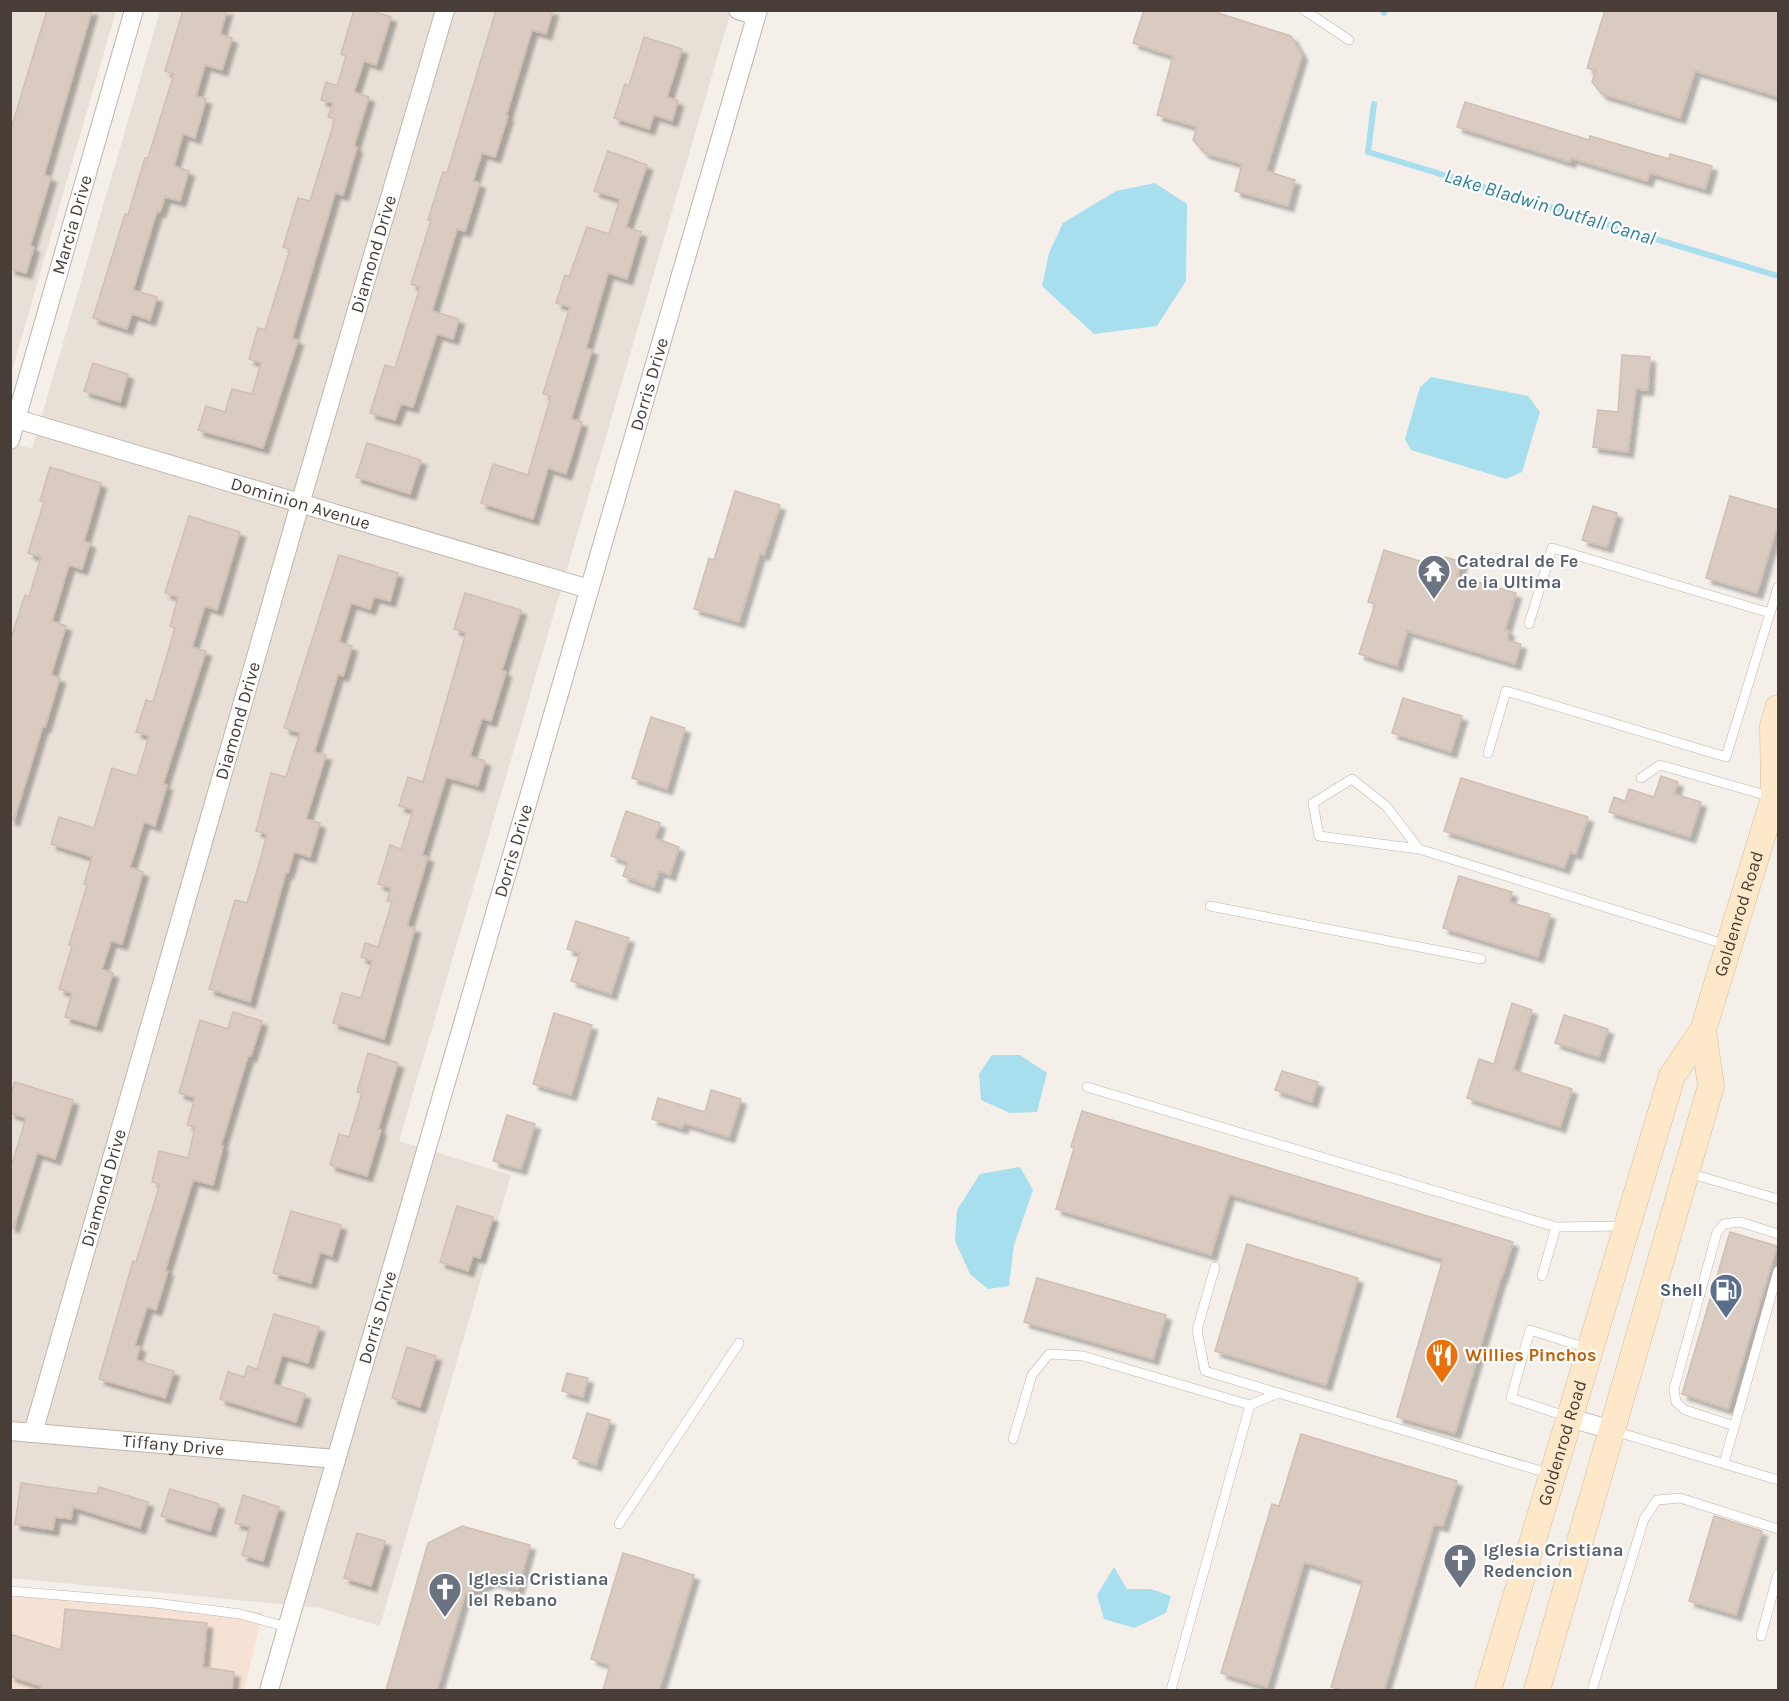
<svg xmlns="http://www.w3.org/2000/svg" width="1789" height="1701" font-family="Karla,sans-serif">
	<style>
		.residential { fill: #e8e0d7 }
		.commercial { fill: #f5e2d5 }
		.water { fill: #a7dfef }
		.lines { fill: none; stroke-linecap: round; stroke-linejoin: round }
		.stream { stroke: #a7dfef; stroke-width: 6 }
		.building { fill: #d9cbc1; stroke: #d0bfb2; stroke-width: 1.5; filter: url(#shadow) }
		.service-casing { stroke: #bfb5ab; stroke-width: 10 }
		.minor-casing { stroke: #bfb5ab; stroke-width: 20 }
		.secondary-casing { stroke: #d6bc9c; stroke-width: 27 }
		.service { stroke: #fff; stroke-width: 9 }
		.minor { stroke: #fff; stroke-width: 18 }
		.secondary { stroke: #fde8c9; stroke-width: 26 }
		.labels { text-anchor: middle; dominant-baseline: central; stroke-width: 4.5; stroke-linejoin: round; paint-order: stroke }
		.street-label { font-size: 18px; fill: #483e37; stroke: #fff }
		.worship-label { font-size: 18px; font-weight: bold; fill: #5b616d; stroke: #fff; text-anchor: start }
		.service-label { font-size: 18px; font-weight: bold; fill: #4e5e75; stroke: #fff; text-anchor: end }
		.food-label { font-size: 18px; font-weight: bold; fill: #c56008; stroke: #fff; text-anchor: start }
		.water-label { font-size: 20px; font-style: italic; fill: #2d809a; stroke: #fff }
	</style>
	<defs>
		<filter id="shadow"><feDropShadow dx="5.5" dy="5.5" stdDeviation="1.5" flood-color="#0004"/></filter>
	</defs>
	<rect width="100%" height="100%" fill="#f4efe9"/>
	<path class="residential" d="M11 11H116L11 374Z
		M160 11H731L399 1141 511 1175 380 1626 320 1608 11 1578 10 443 32 449Z"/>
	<path class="commercial" d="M10 1596 263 1612 244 1690H11Z"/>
	<path class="water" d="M1155 183 1187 204 1186 281 1157 326 1094 334 1042 286 1049 253 1063 223 1116 191Z
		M1431 377 1528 396 1540 412 1522 472 1506 479 1411 450 1405 439 1420 387Z
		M992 1055H1020L1047 1073 1037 1112 1010 1113 981 1100 979 1074Z
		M1020 1167 1033 1190 1014 1245 1009 1286 988 1289 970 1274 955 1241 957 1210 980 1174Z
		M1114 1567 1127 1589H1151L1171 1596 1166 1613 1134 1628 1104 1619 1097 1595Z"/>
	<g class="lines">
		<path class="stream" d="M1384 13 1385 10
			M1374 104 1368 152 1778 276"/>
	</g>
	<path class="building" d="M47 10H92L44 175 51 177 30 246 34 247 26 273 10 269V132Z
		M183 10H227L220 34 232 38 222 70 205 65 196 96 206 99 195 138 183 134 174 166 189 171 180 201 165 197 160 212 157 211 133 290 157 297 150 320 132 314 127 329 93 318 125 214 128 215 145 158H148L174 74 165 71Z
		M354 10H370L391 17 376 65 364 61 354 92 369 97 354 146 357 147 343 195 335 193 292 338 298 340 263 448 198 430 206 406 225 412 232 389 252 394 261 363 249 359 258 328 265 330 290 249 283 247 298 198 310 201 335 119 328 117 333 103 321 100 326 82 337 86 346 56 341 54Z
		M496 10H553L546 34 532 30 506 116H508L495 157 482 153 473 181 480 183 465 231 457 229 432 311 459 319 453 339 437 334 413 407 401 404 395 420 370 413 385 365 395 368 420 287 411 284 431 220H428L443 172 447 173Z
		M1144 10H1219L1218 13 1291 36 1302 55 1266 171 1295 180 1288 206 1235 191 1242 164 1205 153 1193 140 1197 127 1157 115 1173 56 1133 43Z
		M1605 10H1779V97L1695 71 1680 118 1602 94 1592 82 1596 71 1587 68Z
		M644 37 682 49 667 97 678 101 672 121 654 115 649 129 614 118 625 84 629 86Z
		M1465 102 1589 140 1590 136 1669 159 1670 154 1712 166 1705 189 1650 173 1647 181 1571 158 1570 162 1457 127Z
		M608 151 647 165 626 227 641 232 627 279 608 273 586 348 592 350 571 419 582 422 566 474 548 468 533 519 481 503 493 464 528 475 551 396 543 394 570 307 556 303 565 275 569 277 587 227 609 234 620 199 594 191Z
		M1622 355 1650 357 1648 390 1636 389 1628 452 1593 447 1598 410 1618 412Z
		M93 363 128 374 120 402 84 391Z
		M367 443 421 460 410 494 356 477Z
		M50 467 101 483 84 541 90 543 82 569 69 565 52 621 66 626 51 675 60 678 45 727 43 726 14 820 10 819V641L25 595 29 597 41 557 28 553 44 502 40 501Z
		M735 491 780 505 764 555 760 553 739 622 694 609 709 558 714 560Z
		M1730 496 1779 510V520L1757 593 1706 578Z
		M1593 506 1617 513 1607 547 1582 540Z
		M189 516 240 532 217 610 205 606 192 647 206 651 163 784 167 785 155 826 144 822 130 867 143 872 122 944 111 941 102 969 113 973 96 1026 65 1017 72 993 59 989 72 946 69 945 87 885 84 884 92 857 51 844 59 817 94 828 112 768 137 776 149 736 136 732 146 700 153 702 175 628 170 626 178 597 165 593Z
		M1384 550 1442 568 1445 557 1462 562 1457 576 1516 593 1505 630 1509 631 1507 640 1521 644 1515 664 1407 631 1397 666 1359 654 1375 604 1368 602Z
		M339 555 398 573 390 601 374 597 370 609 351 603 339 642 352 646 343 676 338 674 314 752 326 755 306 819 320 823 310 857 294 852 288 873 286 872 250 1002 209 989 235 900 247 903 259 864 267 834 256 831 271 773 286 777 300 733 284 728Z
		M465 593 521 610 502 670 506 672 491 721 482 718 470 756 485 761 478 786 446 777 422 855 428 857 407 926 415 928 384 1039 333 1023 342 993 361 998 372 961 361 957 365 943 378 947 392 902 387 901 391 888 378 884 390 845 401 849 413 810 399 806 408 777 423 782 466 633 454 629Z
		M1403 698 1462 716 1451 752 1392 733Z
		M651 717 685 728 667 789 632 778Z
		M1661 776 1678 782 1674 794 1701 802 1690 837 1609 812 1614 797 1625 801 1629 789 1654 797Z
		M1461 778 1588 817 1576 854 1570 852 1564 868 1444 831Z
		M626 811 660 823 655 838 679 847 670 875 659 871 654 887 623 876 628 862 611 856Z
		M1459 876 1512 892 1509 902 1550 914 1538 957 1443 928Z
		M576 921 629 938 611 994 571 981 580 953 567 949Z
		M1512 1003 1532 1010 1513 1070 1572 1089 1560 1127 1467 1098 1479 1059 1494 1064Z
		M233 1012 262 1021 251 1056H248L221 1145 223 1146 213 1185 193 1180 165 1271H168L156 1310 147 1307 135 1345 140 1347 136 1360 174 1371 165 1398 99 1379 133 1261 136 1262 160 1184 152 1182 159 1151 188 1158 195 1127 187 1125 195 1098 179 1093 200 1020 228 1029Z
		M554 1013 592 1025 571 1095 533 1084Z
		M1564 1015 1608 1029 1599 1057 1555 1043Z
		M368 1053 398 1063 378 1129 381 1130 367 1176 330 1165 339 1134 349 1137 362 1093 357 1092Z
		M1282 1071 1318 1082 1312 1102 1275 1090Z
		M15 1082 73 1100 55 1159 37 1153 14 1227 10 1226V1160L13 1161 26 1118 10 1113V1096Z
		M711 1090 741 1099 729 1137 684 1123 682 1128 652 1119 658 1098 705 1112Z
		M1082 1111 1513 1242 1502 1277H1501L1455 1433 1397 1417 1443 1259 1229 1194 1211 1255 1056 1209 1074 1148 1071 1147Z
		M507 1115 535 1124 521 1169 493 1161Z
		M457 1206 493 1217 480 1258 473 1256 468 1271 440 1262Z
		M291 1211 341 1225 332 1256 320 1252 311 1283 273 1273Z
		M1730 1232 1777 1246 1728 1409 1682 1394Z
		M1247 1244 1358 1278 1326 1385 1215 1351Z
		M1037 1278 1166 1315 1153 1359 1024 1322Z
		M274 1314 319 1327 308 1363 282 1355 273 1384 305 1394 296 1422 220 1399 228 1372 244 1377 248 1366 257 1369Z
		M407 1347 436 1356 420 1407 392 1398Z
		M567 1373 588 1378 583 1397 562 1391Z
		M587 1413 610 1420 596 1465 573 1458Z
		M1301 1434 1457 1481 1443 1526 1434 1524 1384 1690H1342L1331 1687 1363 1581 1304 1562 1267 1687 1221 1673 1272 1504 1279 1506Z
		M21 1483 97 1494 99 1487 148 1502 140 1528 73 1507 71 1519 55 1517 53 1530 15 1524Z
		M170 1489 219 1504 210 1531 161 1516Z
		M243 1495 279 1507 263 1561 242 1555 250 1527 235 1523Z
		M1714 1516 1762 1531 1736 1615 1689 1601Z
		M462 1526 530 1545 518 1589 492 1581 465 1594 437 1690H386L428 1543Z
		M357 1533 385 1541 371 1586 344 1578Z
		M623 1553 694 1575 659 1690H603L610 1665 591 1659Z
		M65 1609 207 1623 203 1667 234 1672 232 1690H40L41 1686 10 1676V1634L61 1650Z"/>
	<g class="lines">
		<defs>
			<path id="service" d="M1304 10 1349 40
				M1529 624 1552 548 1770 613
				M1488 753 1506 691 1726 757 1778 587
				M1641 778 1660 765 1772 797
				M1419 849 1319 836 1313 803 1352 779 1386 806 1419 849 1727 945
				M1210 906 1481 959
				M1087 1087 1556 1227 1625 1226
				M1688 1173 1778 1199
				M1215 1267 1197 1330 1205 1371 1278 1393
				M1542 1276 1556 1227
				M1568 1417 1511 1398 1530 1330 1590 1349
				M1735 1426 1685 1410 1676 1402 1674 1389 1717 1232 1724 1224 1740 1222 1778 1234
				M1614 1431 1778 1480
				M1013 1439 1032 1375 1049 1354 1083 1356 1250 1405
				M1724 1463 1778 1271
				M619 1524 739 1343
				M10 1591 155 1603 240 1614 287 1627
				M1761 1636 1778 1574
				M1171 1690 1250 1405 1278 1393 1551 1474
				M1592 1690 1644 1519 1657 1500 1680 1498 1778 1529"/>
			<g id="minor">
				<path d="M738 10 756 16"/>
				<path id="s1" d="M10 417 589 589"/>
				<path id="s2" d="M10 440 134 10"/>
				<path d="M1570 1418 1612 1430"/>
				<path id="s3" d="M10 1431 336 1459"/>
				<path id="s4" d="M33 1433 300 504 445 10"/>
				<path id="s5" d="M269 1690 758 10"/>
			</g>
			<g id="secondary">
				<path d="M1774 798 1773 726 1778 708"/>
				<path id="s6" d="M1488 1690 1672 1076 1703 1030 1774 798 1778 790"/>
				<path d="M1537 1690 1711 1086 1703 1030"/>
			</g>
		</defs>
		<use href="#service" class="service-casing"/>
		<use href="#minor" class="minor-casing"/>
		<use href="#secondary" class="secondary-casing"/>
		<use href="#service" class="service"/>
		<use href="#minor" class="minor"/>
		<use href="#secondary" class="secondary"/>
	</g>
	<defs>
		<symbol id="temple-pin" viewBox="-11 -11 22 30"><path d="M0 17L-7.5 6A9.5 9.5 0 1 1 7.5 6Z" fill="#6b7280" stroke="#fff"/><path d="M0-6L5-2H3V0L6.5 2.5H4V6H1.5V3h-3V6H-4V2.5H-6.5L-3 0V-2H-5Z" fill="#fff"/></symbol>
		<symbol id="fuel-pin" viewBox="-11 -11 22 30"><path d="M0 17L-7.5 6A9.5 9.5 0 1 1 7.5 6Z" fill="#5c6f8a" stroke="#fff"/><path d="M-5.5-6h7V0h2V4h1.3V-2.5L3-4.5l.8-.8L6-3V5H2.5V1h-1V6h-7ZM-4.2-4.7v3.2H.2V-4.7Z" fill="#fff"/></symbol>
		<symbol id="restaurant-pin" viewBox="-11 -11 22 30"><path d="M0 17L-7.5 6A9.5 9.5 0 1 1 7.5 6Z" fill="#e8710a" stroke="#fff"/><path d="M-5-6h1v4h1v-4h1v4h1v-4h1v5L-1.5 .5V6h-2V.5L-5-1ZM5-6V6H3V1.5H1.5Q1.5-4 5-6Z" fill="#fff"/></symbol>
		<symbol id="church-pin" viewBox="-11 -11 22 30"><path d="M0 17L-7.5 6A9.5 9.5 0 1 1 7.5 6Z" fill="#6b7280" stroke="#fff"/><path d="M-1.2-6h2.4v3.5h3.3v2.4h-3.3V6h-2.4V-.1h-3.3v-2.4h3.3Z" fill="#fff"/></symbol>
	</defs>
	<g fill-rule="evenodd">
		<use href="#temple-pin" x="1415" y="552" width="38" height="52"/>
		<use href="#fuel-pin" x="1707" y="1271" width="38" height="52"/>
		<use href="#restaurant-pin" x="1423" y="1336" width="38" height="52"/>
		<use href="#church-pin" x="1441" y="1541" width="38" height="52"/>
		<use href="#church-pin" x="426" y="1570" width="38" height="52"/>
	</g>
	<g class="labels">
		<g class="street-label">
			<text stroke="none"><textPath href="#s2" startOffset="224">Marcia Drive</textPath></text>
			<text stroke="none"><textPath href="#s4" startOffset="1227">Diamond Drive</textPath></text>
			<text stroke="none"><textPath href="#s5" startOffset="1360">Dorris Drive</textPath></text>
			<text stroke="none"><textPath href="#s1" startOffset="303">Dominion Avenue</textPath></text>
			<text stroke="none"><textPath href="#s4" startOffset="741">Diamond Drive</textPath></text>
			<text stroke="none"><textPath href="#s5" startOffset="874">Dorris Drive</textPath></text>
			<text stroke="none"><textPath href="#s6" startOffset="818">Goldenrod Road</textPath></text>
			<text stroke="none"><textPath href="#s4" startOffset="255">Diamond Drive</textPath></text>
			<text stroke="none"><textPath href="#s5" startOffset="388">Dorris Drive</textPath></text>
			<text stroke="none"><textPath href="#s6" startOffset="258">Goldenrod Road</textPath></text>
			<text stroke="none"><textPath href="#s3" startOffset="164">Tiffany Drive</textPath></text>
		</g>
		<g class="worship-label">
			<text x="1457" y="561">Catedral de Fe<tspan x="1457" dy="21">de ia Ultima</tspan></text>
			<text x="1483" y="1550">Iglesia Cristiana<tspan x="1483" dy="21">Redencion</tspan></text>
			<text x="468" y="1579">Iglesia Cristiana<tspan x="468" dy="21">lel Rebano</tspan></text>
		</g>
		<g class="service-label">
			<text x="1703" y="1290">Shell</text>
		</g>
		<g class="food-label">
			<text x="1465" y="1355">Willies Pinchos</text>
		</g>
		<g class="water-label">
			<text transform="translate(1550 207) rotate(17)">Lake Bladwin Outfall Canal</text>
		</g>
	</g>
	<rect width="1789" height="1701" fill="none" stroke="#483e37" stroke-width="24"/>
</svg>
